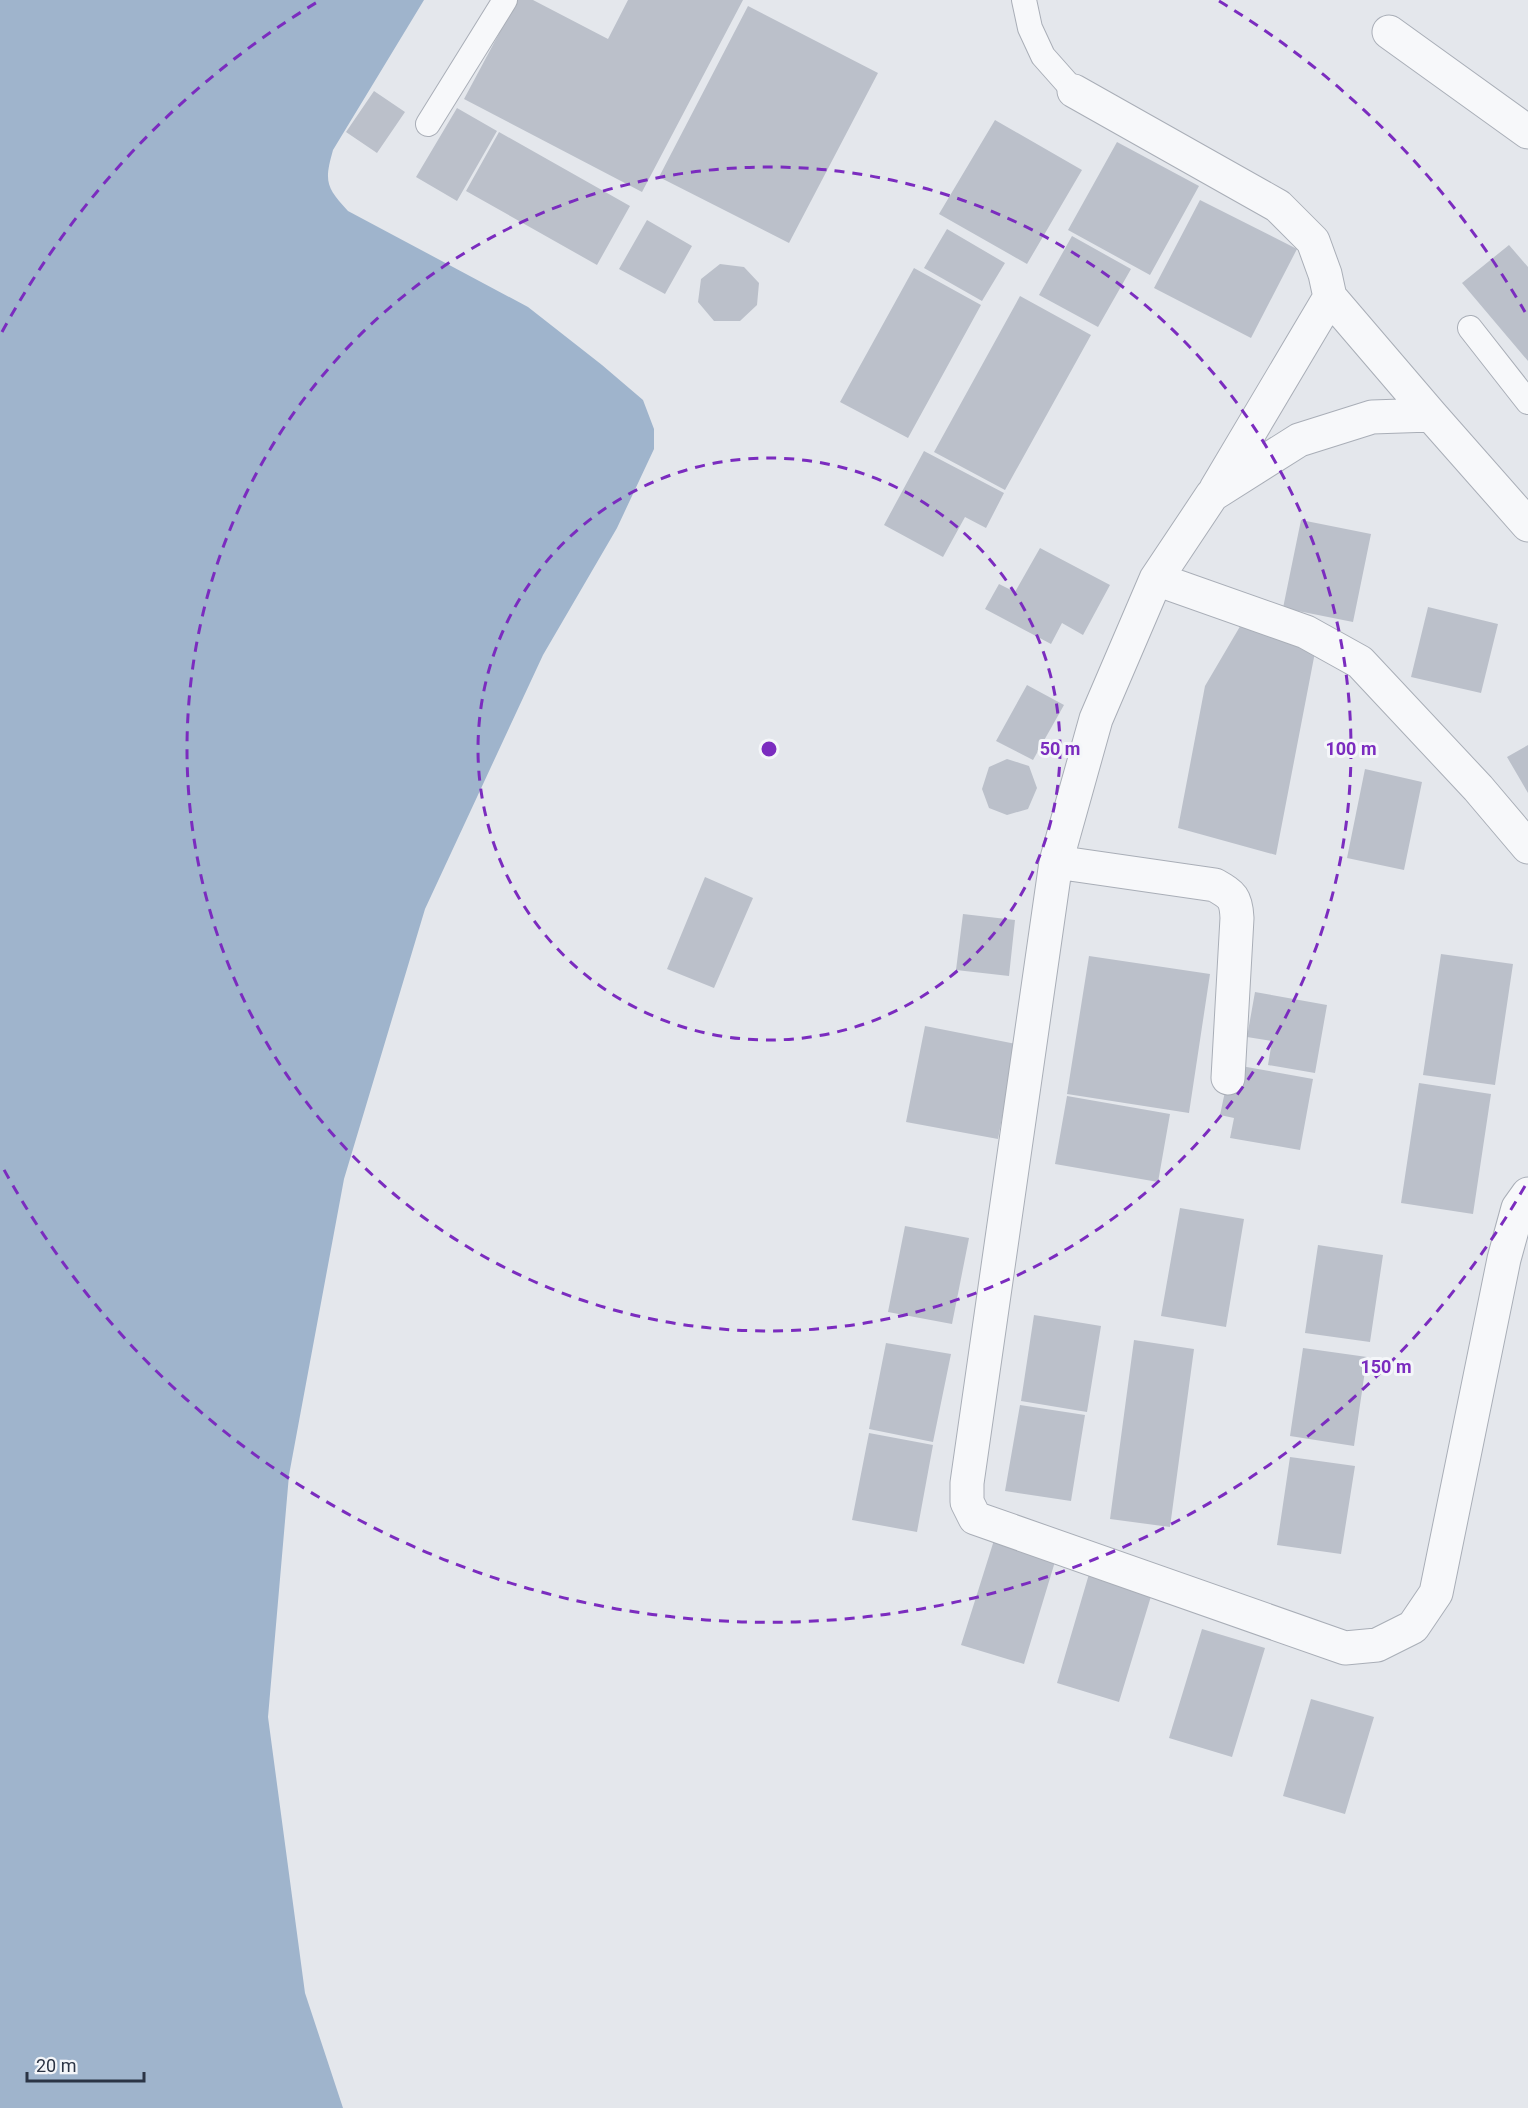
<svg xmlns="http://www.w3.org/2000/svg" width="1528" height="2108" font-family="Roboto,sans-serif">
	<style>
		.water { fill: #9fb4cc }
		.building { fill: #bbc0ca }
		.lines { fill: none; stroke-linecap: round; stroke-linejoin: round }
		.service-casing { stroke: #a9aeb7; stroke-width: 26 }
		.minor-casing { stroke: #a9aeb7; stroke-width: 35 }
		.service { stroke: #f7f8fa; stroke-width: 24 }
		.minor { stroke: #f7f8fa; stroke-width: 33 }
		.ring { fill: none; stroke: #7b2cbf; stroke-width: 3; stroke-dasharray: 10 8 }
		.centre { fill: #7b2cbf; stroke: #f4f6f9; stroke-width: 3 }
		.ring-label { font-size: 18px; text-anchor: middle; font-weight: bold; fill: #7b2cbf; stroke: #f4f6f9; stroke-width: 6; stroke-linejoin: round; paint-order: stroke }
	</style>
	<rect width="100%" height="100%" fill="#e4e7ec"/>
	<path class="water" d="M0 0H424L333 150C324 182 326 187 348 211L528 307 602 365 643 400 654 429V449L617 528 543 655 425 909 344 1179 289 1475 268 1717 305 1993 343 2108H0Z"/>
	<path class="building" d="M517 0H533L608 39 628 0H743L642 192 464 99Z
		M748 6 878 73 789 243 659 177Z
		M374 91 405 112 377 153 346 132Z
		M457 108 497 131 477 166 471 162 477 166 457 201 416 177Z
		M995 120 1082 170 1027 264 939 214Z
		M499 132 630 206 597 265 466 191Z
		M1117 142 1199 186 1150 275 1068 230Z
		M1200 200 1297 249 1251 338 1154 288Z
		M647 220 692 246 665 294 619 269Z
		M947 229 1005 263 982 301 924 268Z
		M1072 236 1131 269 1098 327 1039 295Z
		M1509 245 1528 267V361L1462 283Z
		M720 264 744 267 759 283 757 305 740 321H714L698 302 701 279Z
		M914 268 981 305 908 438 840 402Z
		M1020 296 1091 335 1005 490 934 452Z
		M924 451 1004 493 986 528 965 517 943 557 884 525Z
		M1301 520 1371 534 1353 622 1283 608Z
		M1040 548 1110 585 1083 635 1062 623 1051 644 985 609 999 584 1015 592Z
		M1428 607 1498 624 1481 693 1411 677Z
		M1242 623 1316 647 1276 855 1178 828 1205 686Z
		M1027 685 1064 705 1033 760 996 741Z
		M1528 745V793L1507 757Z
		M1007 759 1029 766 1037 788 1028 809 1007 815 989 808 982 789 989 767Z
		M1365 769 1422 782 1404 870 1347 858Z
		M705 877 753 898 714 988 667 969Z
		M963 914 1015 920 1009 976 956 970Z
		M1441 954 1513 964 1495 1085 1423 1075Z
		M1089 956 1210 974 1189 1113 1067 1094Z
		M1255 992 1327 1005 1315 1073 1268 1065 1272 1041 1247 1037Z
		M925 1026 1016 1044 998 1139 906 1122Z
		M1241 1066 1313 1079 1300 1150 1230 1138 1234 1118 1220 1115 1227 1082Z
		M1419 1083 1491 1094 1473 1214 1401 1203Z
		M1067 1096 1170 1114 1158 1182 1055 1164Z
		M1180 1208 1244 1219 1226 1327 1161 1316Z
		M905 1226 969 1238 952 1324 888 1312Z
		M1318 1245 1383 1255 1370 1342 1305 1333Z
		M1034 1315 1101 1326 1087 1412 1021 1401Z
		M1134 1340 1194 1349 1170 1527 1110 1519Z
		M886 1343 951 1354 933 1442 869 1429Z
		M1303 1348 1367 1357 1354 1446 1290 1436Z
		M1020 1405 1085 1415 1071 1501 1005 1491Z
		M869 1433 933 1445 917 1532 852 1520Z
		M1290 1457 1355 1466 1341 1554 1277 1545Z
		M995 1537 1057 1555 1024 1664 961 1645Z
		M1089 1574 1152 1593 1119 1702 1057 1683Z
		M1202 1629 1265 1648 1232 1757 1169 1738Z
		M1311 1699 1374 1717 1345 1814 1283 1796Z"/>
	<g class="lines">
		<defs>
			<path id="service" d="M1024 0 1030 28 1043 56 1074 91
				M428 124 505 0
				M1470 328 1528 402"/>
			<path id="minor" d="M1389 32 1528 132
				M1074 91 1278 206 1313 241 1325 274 1330 297 1431 415 1528 525
				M1431 415 1372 417 1299 440 1212 495 1156 579 1096 719 1056 862 967 1483V1502L975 1518 1345 1648 1377 1645 1413 1627 1436 1593 1504 1259 1518 1208 1528 1194
				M1216 489 1330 297
				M1156 579 1306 632 1360 662 1478 788 1528 847
				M1056 862 1215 885C1232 895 1236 897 1237 918L1228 1078"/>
		</defs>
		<use href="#service" class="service-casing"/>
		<use href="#minor" class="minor-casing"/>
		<use href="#service" class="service"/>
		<use href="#minor" class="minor"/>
	</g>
	<g class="ring">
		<circle cx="769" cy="749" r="291"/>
		<circle cx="769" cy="749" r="582"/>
		<path d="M1525 1186A873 873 0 0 1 2 1166M2 332A873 873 0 0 1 319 1M1219 1A873 873 0 0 1 1525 312"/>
	</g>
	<circle cx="769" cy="749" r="9" class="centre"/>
	<g class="ring-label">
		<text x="1060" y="755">50 m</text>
		<text x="1351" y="755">100 m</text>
		<text x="1386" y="1373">150 m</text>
	</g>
	<path d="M27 2072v9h117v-9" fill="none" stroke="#2b3445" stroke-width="3"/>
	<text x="36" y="2072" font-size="18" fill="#2b3445" stroke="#f4f6f9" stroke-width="4.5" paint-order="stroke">20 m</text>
</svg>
